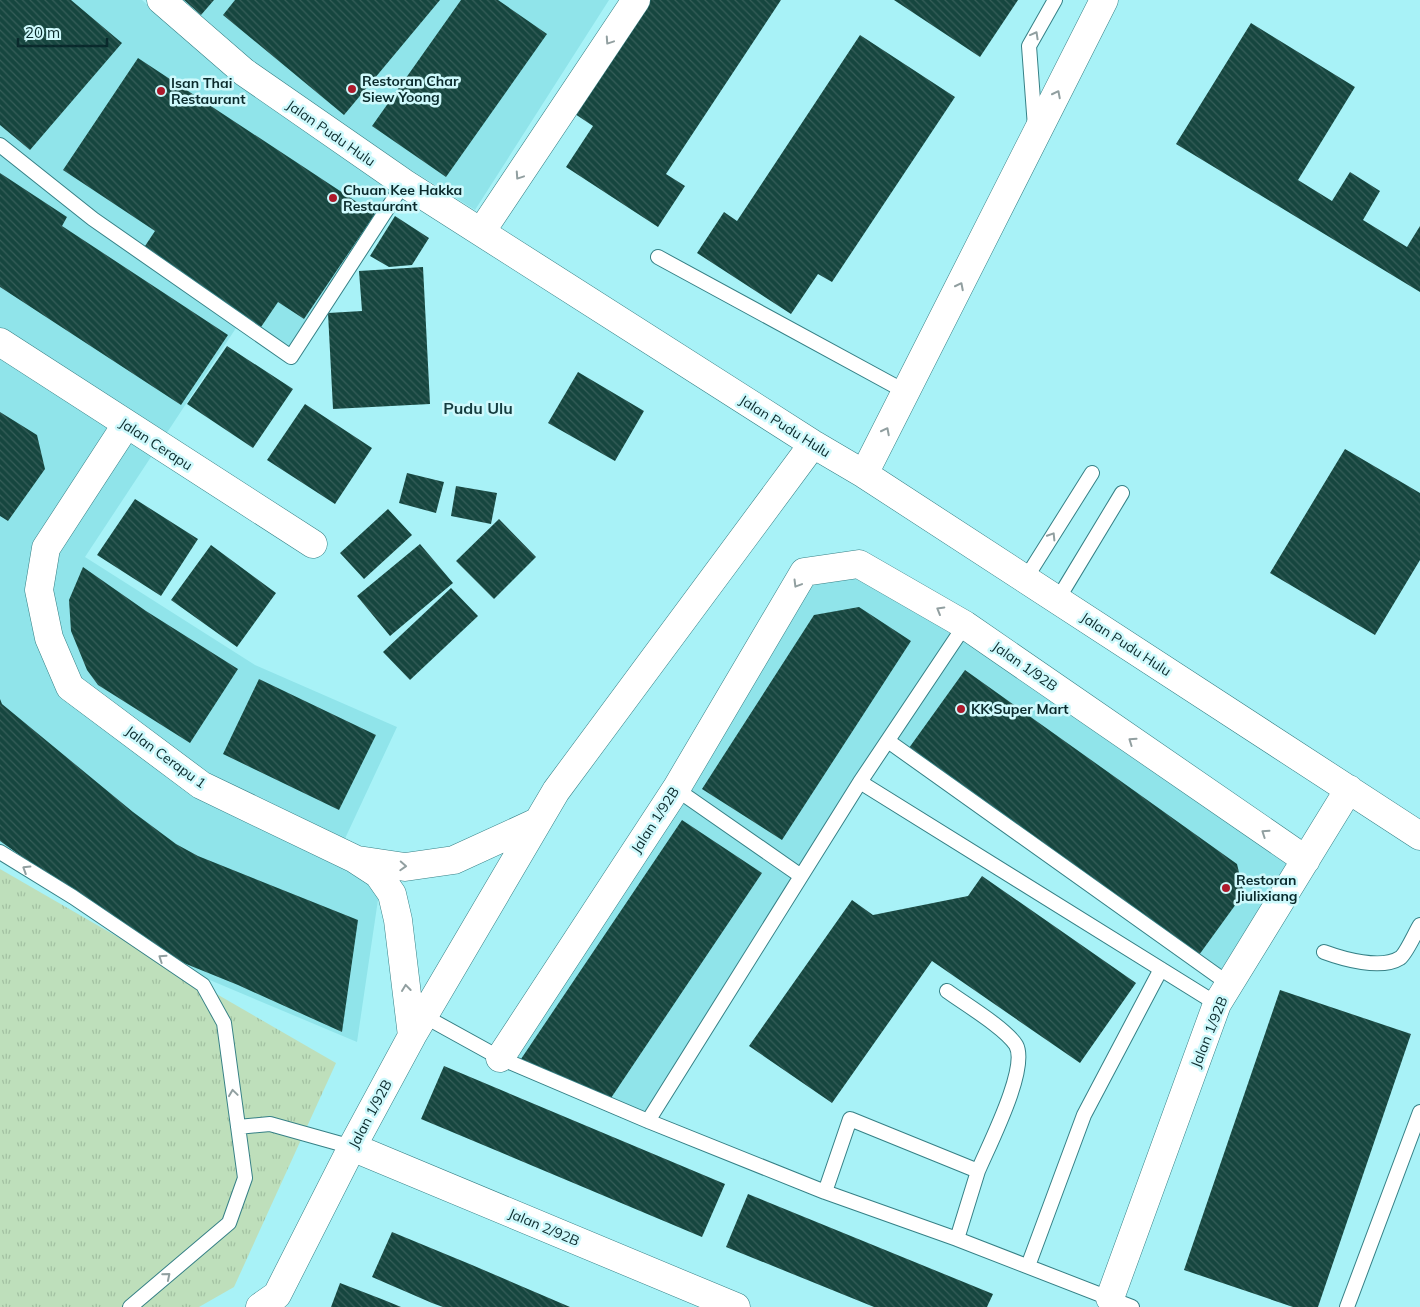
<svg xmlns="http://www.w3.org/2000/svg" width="1420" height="1307" font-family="Mulish,sans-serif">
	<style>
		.built { fill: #90e4ea }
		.grass { fill: url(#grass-tufts) }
		.building { fill: url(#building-back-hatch) }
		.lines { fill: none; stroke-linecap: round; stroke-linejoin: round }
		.lane-casing { stroke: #368086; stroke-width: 16 }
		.street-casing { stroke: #368086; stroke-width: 29 }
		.lane { stroke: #fff; stroke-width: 14 }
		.street { stroke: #fff; stroke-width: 28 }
		.oneway { stroke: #919fa0 }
		.poi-dot { fill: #ad192b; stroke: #cef9fc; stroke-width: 2 }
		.labels { text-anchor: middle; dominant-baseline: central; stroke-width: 5; stroke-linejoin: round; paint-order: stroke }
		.poi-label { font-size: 14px; font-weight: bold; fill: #0a2a2c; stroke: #cef9fc; text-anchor: start }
		.street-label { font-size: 14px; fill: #0a2a2c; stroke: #cef9fc }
		.quarter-label { font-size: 16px; font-weight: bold; fill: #143c3f; stroke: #cef9fc }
	</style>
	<defs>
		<pattern id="grass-tufts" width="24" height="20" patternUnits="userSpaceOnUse" patternTransform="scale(1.25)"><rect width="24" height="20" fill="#bedfbb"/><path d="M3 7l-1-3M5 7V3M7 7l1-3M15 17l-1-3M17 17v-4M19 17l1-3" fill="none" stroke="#a2c0a1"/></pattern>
		<pattern id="building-back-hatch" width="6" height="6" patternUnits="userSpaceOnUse" patternTransform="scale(1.25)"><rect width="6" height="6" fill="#16463f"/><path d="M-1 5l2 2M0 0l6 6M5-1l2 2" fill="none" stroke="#365e59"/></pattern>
	</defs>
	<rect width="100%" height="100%" fill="#a8f2f7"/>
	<path class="built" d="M0 0H142L243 88 392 188 283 358 236 328 85 557 255 665 397 727 335 860 367 881 379 893 357 1042 205 978 0 846Z
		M178 0H609L475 210 357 136 251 63Z
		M859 575 972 643 1290 861 1225 973 886 731 646 1113 512 1055 811 583Z"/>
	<path class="grass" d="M0 869 336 1063 234 1287 199 1307H0Z"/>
	<path class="building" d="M0 0H71L122 43 30 150 0 125Z
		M184 0H214L201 15Z
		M235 0H440L344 115 223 15Z
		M461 0H498L547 34 446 177 372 126Z
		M650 0H781L666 174 685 186 658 227 566 167 593 126 575 114Z
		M894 0H1018L980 57Z
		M1251 23 1355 87 1298 180 1332 201 1350 172 1380 191 1363 220 1407 247 1420 226V292L1176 144Z
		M860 35 955 97 832 282 818 274 791 314 697 253 724 212 737 221Z
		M138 58 375 214 304 319 278 302 261 327 143 249 155 231 63 170Z
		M0 173 67 217 62 226 228 335 181 405 0 287Z
		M395 216 429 238 412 265 389 267 370 256Z
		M423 267 430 404 333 409 328 313 362 311 359 271Z
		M227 346 293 389 253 448 187 404Z
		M578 372 644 411 615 461 548 423Z
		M305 404 372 448 335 504 267 460Z
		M0 412 37 435 45 469 8 521 0 516Z
		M1345 449 1420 493V560L1375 635 1270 573Z
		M407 473 444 482 436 513 399 503Z
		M456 486 497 493 491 524 451 516Z
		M135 499 198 539 161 596 97 555Z
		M388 509 412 535 364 579 340 553Z
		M499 519 536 557 494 599 456 561Z
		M420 544 453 583 390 636 357 596Z
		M211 545 276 593 237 647 171 600Z
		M83 567 146 611 238 669 190 743 98 685 87 670 71 631 69 600Z
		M451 588 478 616 410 680 383 652Z
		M859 607 911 641 782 840 702 789 814 615Z
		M965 670 1237 864 1244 893 1199 955 909 748Z
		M259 679 376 735 339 810 223 754Z
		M0 699 2 704 133 812 176 844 198 856 358 920 342 1032 238 985 186 964 148 947 0 841Z
		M682 820 762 873 611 1098 521 1059Z
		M982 876 1136 983 1080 1063 932 961 832 1103 749 1046 852 900 873 915 968 896Z
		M1280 990 1411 1034 1318 1307H1293L1184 1270Z
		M444 1066 725 1184 702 1237 421 1119Z
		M748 1194 993 1294 987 1307H874L726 1247Z
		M392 1232 472 1265 570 1307H443L432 1303 372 1277Z
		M340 1283 384 1300 401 1307H331Z"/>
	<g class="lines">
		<defs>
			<path id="lane" d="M1035 127 1029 46 1055 0
				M0 145 93 219 291 357 404 183
				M658 257 906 392
				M1026 578 1092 473
				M1058 599 1122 493
				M888 741 1229 984
				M860 782 1217 1004
				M676 789 801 876
				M0 852 73 897 203 985 224 1023 245 1178 229 1223 130 1307
				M1324 952C1343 959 1381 970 1400 958 1406 954 1415 933 1420 925
				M947 991C965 1004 1005 1028 1016 1045 1029 1068 988 1147 978 1171
				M424 1016 500 1058 648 1121 825 1192 957 1239 1132 1307
				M648 1121 860 782 965 625
				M238 1127 270 1124 352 1147
				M825 1192 850 1119 978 1171 957 1239
				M1028 1266 1084 1115 1161 969
				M1347 1307 1420 1112"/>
			<path id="street" d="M161 0 244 72 404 183 813 444 864 474 1420 836
				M481 232 636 0
				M0 342 313 544
				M126 425 46 548 39 590 49 638 70 687 201 785 355 859 378 874 392 894 398 920 412 1036
				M864 474 1104 0
				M358 860 405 867 454 860 537 822
				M500 1058 676 789 804 572 859 564 965 625 1306 860
				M352 1147 736 1307
				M1110 1298 1217 1004 1349 789
				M260 1307 277 1295 352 1147 412 1036 556 791 813 444"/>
		</defs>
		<use href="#lane" class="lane-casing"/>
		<use href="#street" class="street-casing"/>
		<use href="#lane" class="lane"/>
		<use href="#street" class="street"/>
	</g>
	<defs><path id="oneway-chevron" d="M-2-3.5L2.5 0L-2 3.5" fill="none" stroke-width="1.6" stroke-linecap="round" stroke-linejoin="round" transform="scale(1.25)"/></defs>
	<g class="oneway">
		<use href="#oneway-chevron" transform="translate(1035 35) rotate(-61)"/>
		<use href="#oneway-chevron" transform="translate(609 41) rotate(124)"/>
		<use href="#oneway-chevron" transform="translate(1057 94) rotate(-63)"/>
		<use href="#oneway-chevron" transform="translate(519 176) rotate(124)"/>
		<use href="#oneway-chevron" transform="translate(960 286) rotate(-63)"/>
		<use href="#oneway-chevron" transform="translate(886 431) rotate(-63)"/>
		<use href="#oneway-chevron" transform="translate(1052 536) rotate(-58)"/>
		<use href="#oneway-chevron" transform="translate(797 584) rotate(121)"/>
		<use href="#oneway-chevron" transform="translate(940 610) rotate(-150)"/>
		<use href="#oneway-chevron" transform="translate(1132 741) rotate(-145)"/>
		<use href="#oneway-chevron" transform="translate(1265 833) rotate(-146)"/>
		<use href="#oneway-chevron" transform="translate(403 866) rotate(3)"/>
		<use href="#oneway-chevron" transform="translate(26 869) rotate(-148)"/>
		<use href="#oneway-chevron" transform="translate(162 958) rotate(-146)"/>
		<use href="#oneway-chevron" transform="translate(406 988) rotate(-97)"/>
		<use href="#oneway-chevron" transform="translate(233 1093) rotate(-98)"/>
		<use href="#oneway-chevron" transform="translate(167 1276) rotate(-40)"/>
	</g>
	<g class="poi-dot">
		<circle cx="352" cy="89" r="5"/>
		<circle cx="161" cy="91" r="5"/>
		<circle cx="333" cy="198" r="5"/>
		<circle cx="961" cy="709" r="5"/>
		<circle cx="1226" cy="888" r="5"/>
	</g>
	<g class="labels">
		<g class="poi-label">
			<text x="362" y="81">Restoran Char<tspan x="362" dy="16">Siew Yoong</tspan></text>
			<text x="171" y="83">Isan Thai<tspan x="171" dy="16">Restaurant</tspan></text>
			<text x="343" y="190">Chuan Kee Hakka<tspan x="343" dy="16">Restaurant</tspan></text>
			<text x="971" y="709">KK Super Mart</text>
			<text x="1236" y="880">Restoran<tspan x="1236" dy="16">Jiulixiang</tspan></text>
		</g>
		<g class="street-label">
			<text transform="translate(331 133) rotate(35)">Jalan Pudu Hulu</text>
			<text transform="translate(785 426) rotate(32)">Jalan Pudu Hulu</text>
			<text transform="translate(156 444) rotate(33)">Jalan Cerapu</text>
			<text transform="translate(1126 644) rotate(33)">Jalan Pudu Hulu</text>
			<text transform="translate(1025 666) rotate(35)">Jalan 1/92B</text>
			<text transform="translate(166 757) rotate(36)">Jalan Cerapu 1</text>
			<text transform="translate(655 820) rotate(-57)">Jalan 1/92B</text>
			<text transform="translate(1209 1032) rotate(-68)">Jalan 1/92B</text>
			<text transform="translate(370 1114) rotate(-62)">Jalan 1/92B</text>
			<text transform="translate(544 1227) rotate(23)">Jalan 2/92B</text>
		</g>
		<g class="quarter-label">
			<text x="478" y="408">Pudu Ulu</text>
		</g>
	</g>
	<path d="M18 38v8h89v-8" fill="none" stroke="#0a2a2c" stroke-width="2.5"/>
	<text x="25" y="38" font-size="15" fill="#0a2a2c" stroke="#cef9fc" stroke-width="4" paint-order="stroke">20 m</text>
</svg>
